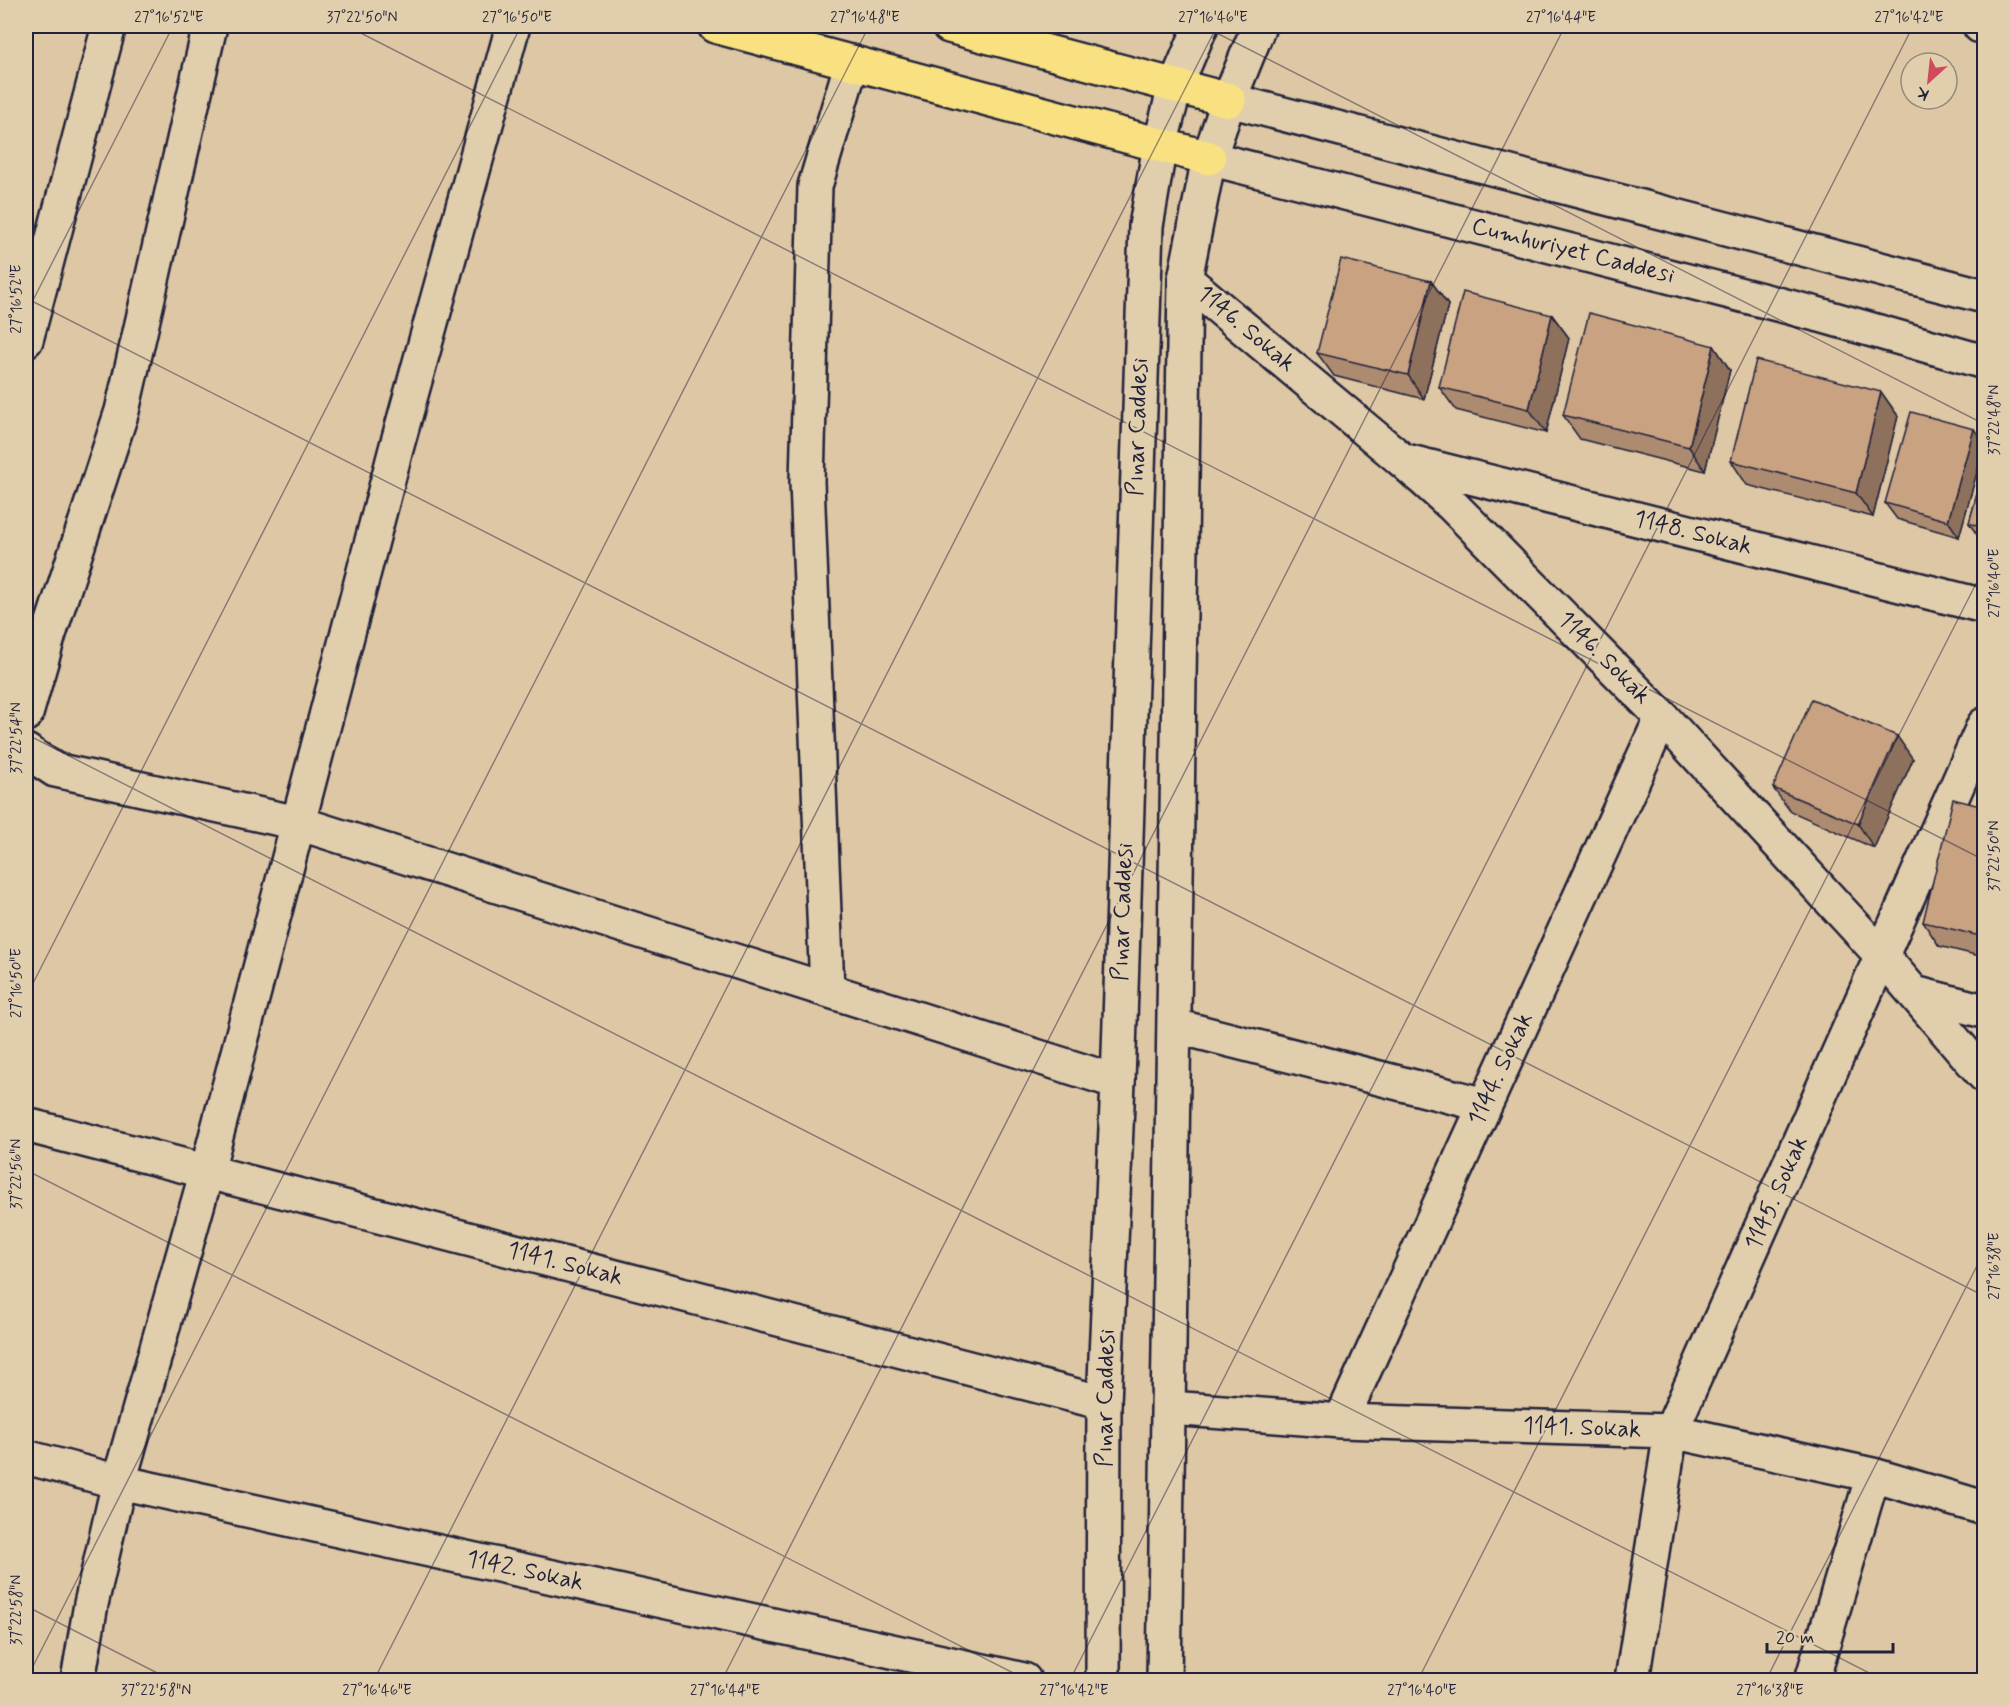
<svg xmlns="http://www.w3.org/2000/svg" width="2010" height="1706" font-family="Mynerve,sans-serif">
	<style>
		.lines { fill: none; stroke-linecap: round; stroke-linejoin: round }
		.minor-casing { stroke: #22223b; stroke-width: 38 }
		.tertiary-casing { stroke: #22223b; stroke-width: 38 }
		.secondary-casing { stroke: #22223b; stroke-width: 38 }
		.primary-casing { stroke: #22223b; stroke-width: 38 }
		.minor { stroke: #e1ceac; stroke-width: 33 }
		.tertiary { stroke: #e1ceac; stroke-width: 33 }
		.secondary { stroke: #e1ceac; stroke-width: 33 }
		.primary { stroke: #f9e181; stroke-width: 33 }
		.wall { fill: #ad8b70; stroke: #22223b; stroke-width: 1.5 }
		.shaded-wall { fill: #8d715b; stroke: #22223b; stroke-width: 1.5 }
		.building { fill: #c9a282; stroke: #22223b; stroke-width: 1.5 }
		.ticks { fill: none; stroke: #22223b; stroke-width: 1.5; stroke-opacity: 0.45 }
		.labels { text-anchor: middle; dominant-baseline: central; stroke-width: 5; stroke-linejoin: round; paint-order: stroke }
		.street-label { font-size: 24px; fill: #22223b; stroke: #e1ceac }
		.neatline { fill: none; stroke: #22223b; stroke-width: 2 }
		.ticks-label { font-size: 15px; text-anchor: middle; fill: #22223b }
	</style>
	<rect width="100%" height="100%" fill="#dec7a4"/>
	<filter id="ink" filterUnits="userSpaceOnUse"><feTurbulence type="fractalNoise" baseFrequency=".0167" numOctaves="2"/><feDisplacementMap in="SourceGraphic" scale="12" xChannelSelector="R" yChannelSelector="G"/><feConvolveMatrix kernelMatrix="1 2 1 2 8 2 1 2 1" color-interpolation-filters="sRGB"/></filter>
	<g filter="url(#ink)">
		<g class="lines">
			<defs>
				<path id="minor" d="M1980 26 1984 27
					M26 340 109 26
					M1402 460 1984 606
					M26 714 49 634 122 411 210 26
					M26 751 55 770 298 823 1118 1082
					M827 990 807 482 815 186 852 62
					M1175 1026 1485 1105
					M26 1125 1104 1403
					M1170 1408 1341 1421 1671 1431 1873 1475 1984 1508
					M1341 1421 1662 717
					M26 1457 119 1482 1024 1680
					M78 1680 91 1604 119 1482 207 1171 396 449 513 26
					M1632 1680 1671 1431 1984 725
					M1812 1680 1873 1475"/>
				<path id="tertiary" d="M1185 279 1402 460 1451 504 1662 717 1883 957 1984 1075
					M1914 993 1984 1011"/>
				<path id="secondary" d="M1229 100 1984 296
					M1209 158 1820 315 1984 362
					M1103 1680 1104 1403 1118 1082 1146 226 1160 145 1175 87 1201 26
					M1164 1680 1185 279 1209 158 1229 100 1259 26"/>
				<path id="primary" d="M715 26 1209 158
					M949 26 1229 100"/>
			</defs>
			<use href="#minor" class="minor-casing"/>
			<use href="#tertiary" class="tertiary-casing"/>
			<use href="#secondary" class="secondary-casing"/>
			<use href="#primary" class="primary-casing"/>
			<use href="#minor" class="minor"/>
			<use href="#tertiary" class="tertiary"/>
			<use href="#secondary" class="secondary"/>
			<use href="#primary" class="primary"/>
		</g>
		<path class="wall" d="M1431 281 1448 305 1424 399 1334 376 1317 353Z
			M1552 315 1569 338 1546 433 1456 410 1439 387Z
			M1714 346 1730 370 1705 471 1580 439 1563 415Z
			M1881 392 1898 416 1873 517 1747 485 1731 461Z
			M1974 429 1984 444V447L1959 537 1897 519 1885 503Z
			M1984 469V540L1980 539 1969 523Z
			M1913 759 1874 848 1790 811 1773 788Z
			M1984 807V957L1939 946 1923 922Z"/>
		<path class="shaded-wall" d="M1431 281 1448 305 1424 399 1408 375Z
			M1552 315 1569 338 1546 433 1529 409Z
			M1714 346 1730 370 1705 471 1689 447Z
			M1881 392 1898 416 1873 517 1856 493Z
			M1974 429 1984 444V447L1959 537 1948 521Z
			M1897 736 1913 759 1874 848 1858 824Z"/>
		<path class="building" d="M1341 259 1431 281 1408 375 1317 353Z
			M1463 292 1552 315 1529 409 1439 387Z
			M1589 313 1714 346 1689 447 1563 415Z
			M1756 360 1881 392 1856 493 1731 461Z
			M1911 412 1974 429 1948 521 1885 503Z
			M1984 469V528L1969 523Z
			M1812 699 1897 736 1858 824 1773 788Z
			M1953 799 1984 807V937L1923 922Z"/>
	</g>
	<path class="ticks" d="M347 26 1984 860M1203 26 1984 424M26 298 1984 1296M26 314 173 26M26 734 1883 1680M26 997 521 26M26 1170 1027 1680M26 1606 171 1680M26 1680 869 26M374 1680 1217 26M722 1680 1565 26M1070 1680 1913 26M1418 1680 1984 568M1766 1680 1984 1252"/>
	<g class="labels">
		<g class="street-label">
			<text transform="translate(1573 251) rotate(14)">Cumhuriyet Caddesi</text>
			<text transform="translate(1246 329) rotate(40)">1146. Sokak</text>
			<text transform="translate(1138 427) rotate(-88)">Pınar Caddesi</text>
			<text transform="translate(1693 533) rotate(14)">1148. Sokak</text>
			<text transform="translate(1604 658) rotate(45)">1146. Sokak</text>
			<text transform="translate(1123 912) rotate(-88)">Pınar Caddesi</text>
			<text transform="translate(1501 1069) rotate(-65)">1144. Sokak</text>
			<text transform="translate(1777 1193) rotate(-66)">1145. Sokak</text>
			<text transform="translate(565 1264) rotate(14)">1141. Sokak</text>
			<text transform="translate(1106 1398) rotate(-89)">Pınar Caddesi</text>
			<text transform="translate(1582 1428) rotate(2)">1141. Sokak</text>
			<text transform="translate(525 1571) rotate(12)">1142. Sokak</text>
		</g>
	</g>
	<rect width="2010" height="1706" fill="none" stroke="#e1ceac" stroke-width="66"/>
	<g transform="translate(1929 81) rotate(207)"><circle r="28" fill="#e1ceac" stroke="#95897f" stroke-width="1.5"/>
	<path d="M0-4.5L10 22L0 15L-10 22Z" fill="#d1495b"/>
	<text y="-9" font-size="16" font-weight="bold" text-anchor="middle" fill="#22223b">K</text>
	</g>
	<path d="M1767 1643v9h126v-9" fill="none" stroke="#22223b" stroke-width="3"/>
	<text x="1776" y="1643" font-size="18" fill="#22223b" stroke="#e1ceac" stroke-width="4.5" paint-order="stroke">20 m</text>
	<rect x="33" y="33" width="1944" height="1640" class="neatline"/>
	<g class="ticks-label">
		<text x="169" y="22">27°16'52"E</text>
		<text x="362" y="22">37°22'50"N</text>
		<text x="517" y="22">27°16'50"E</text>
		<text x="865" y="22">27°16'48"E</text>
		<text x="1213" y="22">27°16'46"E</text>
		<text x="1561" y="22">27°16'44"E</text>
		<text x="1909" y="22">27°16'42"E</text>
		<text transform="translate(16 299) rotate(-90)" y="5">27°16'52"E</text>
		<text transform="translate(1994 420) rotate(-90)" y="5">37°22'48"N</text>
		<text transform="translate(1994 583) rotate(-90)" y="5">27°16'40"E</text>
		<text transform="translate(16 738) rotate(-90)" y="5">37°22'54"N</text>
		<text transform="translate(1994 856) rotate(-90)" y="5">37°22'50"N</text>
		<text transform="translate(16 983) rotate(-90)" y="5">27°16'50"E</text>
		<text transform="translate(16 1174) rotate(-90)" y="5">37°22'56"N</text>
		<text transform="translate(1994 1266) rotate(-90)" y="5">27°16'38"E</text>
		<text transform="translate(16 1610) rotate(-90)" y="5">37°22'58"N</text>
		<text x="156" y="1695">37°22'58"N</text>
		<text x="377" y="1695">27°16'46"E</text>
		<text x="725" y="1695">27°16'44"E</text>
		<text x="1074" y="1695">27°16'42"E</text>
		<text x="1422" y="1695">27°16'40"E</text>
		<text x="1770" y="1695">27°16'38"E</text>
	</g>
</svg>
